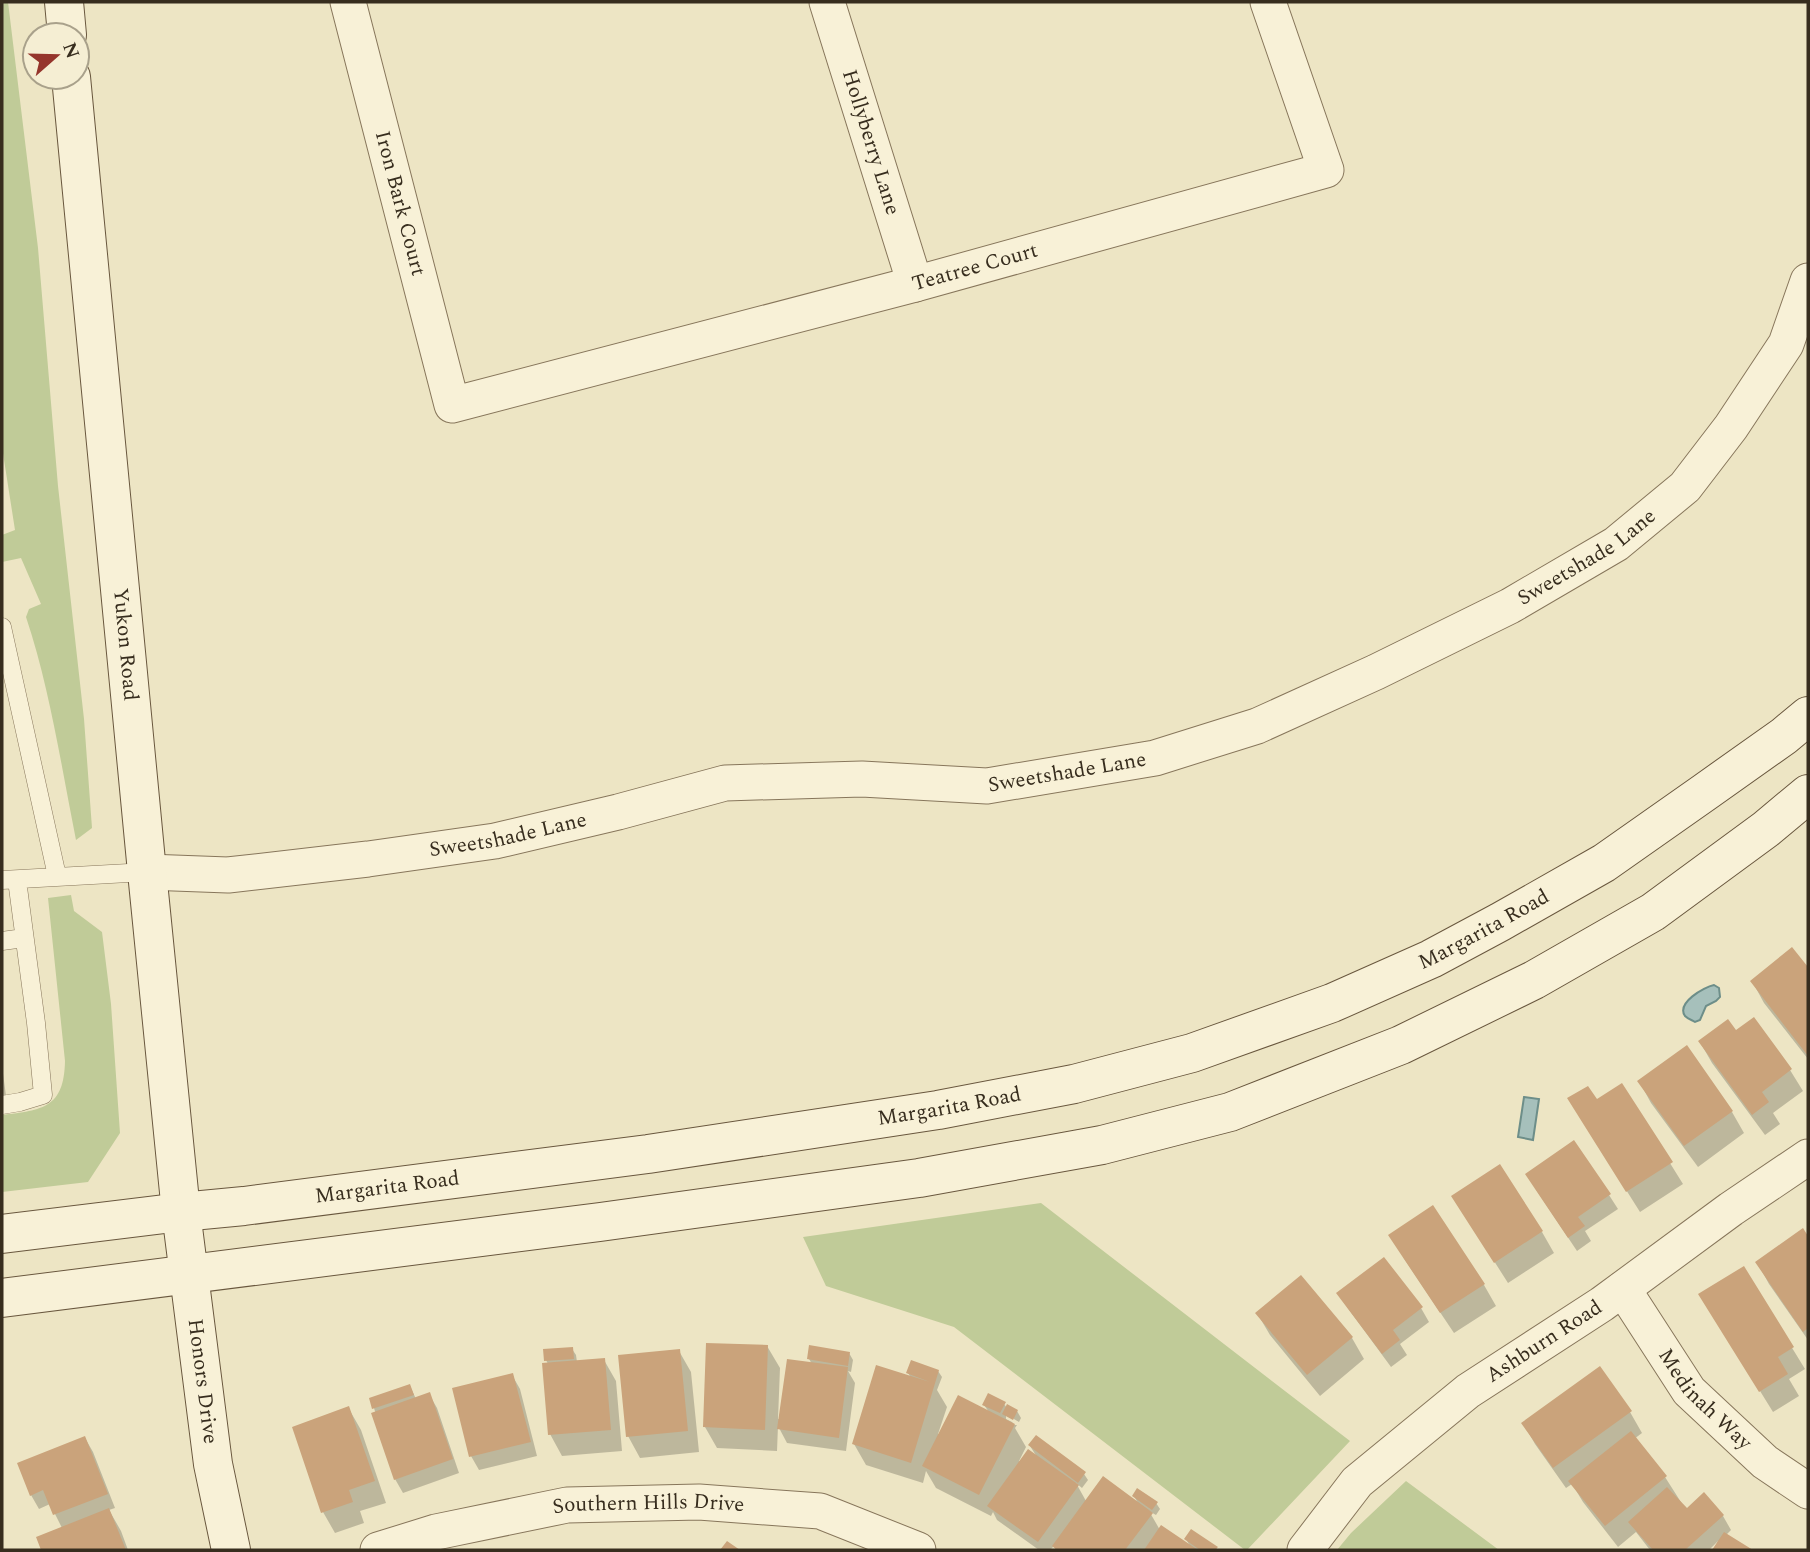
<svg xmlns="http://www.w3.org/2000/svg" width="1810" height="1552" font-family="Spectral,serif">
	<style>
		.green { fill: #c0cb98 }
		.water { fill: #a6c0bb; stroke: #6d8e89; stroke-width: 2 }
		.shadow { fill: #0003 }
		.building { fill: #caa37b }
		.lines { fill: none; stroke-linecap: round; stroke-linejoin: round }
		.lane-casing { stroke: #87765b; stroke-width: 19 }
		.street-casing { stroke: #87765b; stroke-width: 37 }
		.secondary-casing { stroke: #69573e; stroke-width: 40 }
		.lane { stroke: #f8f1d7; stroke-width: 18 }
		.street { stroke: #f8f1d7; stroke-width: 35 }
		.secondary { stroke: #f8f1d7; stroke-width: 38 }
		.labels { text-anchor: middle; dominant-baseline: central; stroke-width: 5; stroke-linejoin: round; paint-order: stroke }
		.street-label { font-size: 21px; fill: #372d1e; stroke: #f5eed3 }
	</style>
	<rect width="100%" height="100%" fill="#ede5c4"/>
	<path class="green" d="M2 2H8L38 248 58 486 84 719 92 828 76 840C61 765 50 689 26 617L29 609 41 604 21 558 2 562V535L15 530 2 447Z
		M71 895 74 911 102 932 111 1004 120 1133 88 1182 2 1192V1115C43 1110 64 1108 65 1061L48 898Z
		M1041 1203 1350 1441 1247 1550H1245L954 1327 826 1286 803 1237Z
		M1406 1481 1499 1550H1337L1351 1533Z"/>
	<path class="water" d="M1714 985 1719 988 1720 997 1716 1001 1706 1006 1700 1020 1695 1022C1692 1020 1688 1019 1685 1016 1676 1003 1704 987 1714 985Z
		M1524 1097 1539 1099 1533 1140 1518 1137Z"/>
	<path class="shadow" d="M1792 950 1808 970V1059L1764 1003 1752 981Z
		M1736 1033 1790 1070 1803 1091 1773 1113 1780 1124 1765 1135 1712 1063 1700 1042Z
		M2 1066 7 1103H2Z
		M1639 1081 1732 1112 1744 1133 1698 1167 1651 1103Z
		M1622 1086 1683 1184 1640 1212 1582 1120 1596 1102Z
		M1535 1188 1609 1195 1618 1209 1585 1231 1591 1241 1577 1251Z
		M1466 1217 1542 1232 1554 1253 1508 1283Z
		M1802 1231 1808 1239V1340L1769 1284 1757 1262Z
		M1403 1257 1484 1285 1496 1306 1454 1333Z
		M1384 1259 1421 1308 1429 1322 1400 1344 1407 1355 1391 1367 1347 1307Z
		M1743 1268 1805 1369 1789 1379 1799 1396 1773 1412 1713 1315Z
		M1257 1313 1352 1338 1364 1359 1320 1396 1270 1335Z
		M767 1346 780 1368 778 1419H780L812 1364 809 1359 849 1353 853 1360 851 1372 848 1371 855 1383 846 1451 787 1443 778 1426 777 1451 717 1448 705 1427Z
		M572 1349 576 1355 577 1362 604 1360 616 1381 622 1451 562 1456 550 1434 548 1364 546 1360Z
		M679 1351 691 1372 699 1452 640 1458 628 1436Z
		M938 1371 942 1377 937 1390 947 1407 938 1434H940L989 1412 984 1405 1004 1404 1007 1408 1017 1411 1021 1418 1019 1422 1014 1419 1010 1412 1006 1415V1419L1012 1422 1014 1425H1017L1015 1428 1026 1447 1019 1461 1021 1462 1037 1457 1030 1446 1084 1474 1088 1480 1082 1488 1076 1483 1086 1501 1139 1505 1134 1496 1156 1503 1160 1509 1156 1515 1149 1511 1160 1530 1191 1548 1186 1539 1216 1548 1218 1550H1056L1054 1546 1050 1550H1039L997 1520 993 1512 991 1516 936 1488 926 1471 923 1483 866 1465 854 1444 911 1378 908 1373Z
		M512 1375 520 1389 537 1456 479 1470 471 1456Z
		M410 1386 416 1399 429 1394 437 1408 459 1473 403 1493 395 1479 374 1408Z
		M349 1409 361 1430 386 1503 360 1511 364 1523 335 1533 323 1512Z
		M1630 1412 1642 1433 1634 1439 1665 1477 1686 1510 1704 1495 1723 1516 1731 1530 1726 1535 1749 1550H1714L1718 1541 1709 1550H1650L1636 1532 1618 1547 1583 1502 1572 1484 1566 1488 1535 1444 1523 1423Z
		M85 1438 93 1452 115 1508 109 1510 121 1531 128 1550H43L38 1538 62 1528 50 1504 39 1509 31 1495Z"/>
	<path class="building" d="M1792 947 1808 967V1056L1750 981Z
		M1754 1017 1792 1069 1762 1092 1769 1102 1752 1115 1698 1041 1728 1019 1736 1030Z
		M1687 1045 1733 1111 1684 1146 1637 1081Z
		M1622 1083 1673 1162 1626 1192 1567 1098 1588 1086 1597 1099Z
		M1574 1140 1611 1194 1578 1217 1585 1226 1568 1238 1525 1174Z
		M1500 1164 1543 1231 1494 1263 1451 1196Z
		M1433 1205 1485 1284 1440 1313 1388 1235Z
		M1803 1228 1808 1236V1328L1803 1332 1755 1262Z
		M1384 1257 1423 1307 1393 1330 1400 1340 1382 1354 1336 1293Z
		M1744 1266 1794 1347 1778 1357 1788 1374 1759 1392 1698 1294Z
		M1301 1275 1353 1337 1307 1375 1255 1313Z
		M706 1343 768 1345 765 1430 703 1427Z
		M809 1345 850 1352 848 1366 807 1359Z
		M573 1347 574 1359 544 1361 543 1349Z
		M680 1349 688 1431 626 1437 618 1355Z
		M605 1358 611 1430 548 1435 542 1363Z
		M787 1359 848 1367 839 1438 777 1429Z
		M911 1360 939 1370 911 1463 852 1444 876 1365 930 1382 906 1373Z
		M1600 1366 1632 1411 1553 1468 1521 1423Z
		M513 1373 531 1442 469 1457 452 1388Z
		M410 1384 414 1395 372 1409 369 1398Z
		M430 1392 453 1459 394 1480 371 1413Z
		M988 1393 1006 1402 1000 1413 982 1405Z
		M958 1395 1015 1424 979 1495 922 1466Z
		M1007 1404 1018 1410 1013 1420 1002 1414Z
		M349 1406 375 1481 349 1490 353 1502 321 1513 292 1427Z
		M1631 1431 1667 1476 1605 1526 1568 1481Z
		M1036 1435 1086 1472 1078 1483 1028 1445Z
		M85 1436 108 1494 53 1515 43 1490 30 1496 17 1463Z
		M1028 1449 1079 1485 1038 1542 987 1506Z
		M1103 1476 1153 1513 1125 1550H1057L1052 1546Z
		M1667 1487 1687 1508 1704 1492 1724 1515 1685 1550H1653L1628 1522Z
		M1137 1488 1158 1502 1152 1510 1132 1496Z
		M109 1508 126 1550H41L36 1537Z
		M1161 1525 1198 1550H1144Z
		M1191 1529 1218 1547 1215 1550H1200L1184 1539Z
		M1724 1532 1753 1550H1712Z
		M727 1541 740 1550H720Z"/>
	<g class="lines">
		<defs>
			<path id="lane" d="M2 627 57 876
				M2 880 147 872
				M2 941 24 938
				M2 1105 20 1102 43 1095 36 1023 17 880"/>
			<g id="street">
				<path id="s1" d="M348 2 452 405 915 284 1326 170 1268 2"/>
				<path id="s2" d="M827 2 915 284"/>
				<path id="s3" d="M147 872 228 875 368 859 495 841 618 812 725 783 862 779 987 786 1155 758 1257 726 1376 672 1510 606 1616 544 1685 487 1731 427 1786 344 1808 281"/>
				<path id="s4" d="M1623 1289 1689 1391 1765 1462 1808 1491"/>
				<path id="s5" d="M378 1550 436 1532 567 1505 699 1502 820 1511 918 1550"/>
				<path id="s6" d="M1305 1550 1357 1482 1468 1391 1602 1304 1731 1209 1808 1157"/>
			</g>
			<g id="secondary">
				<path d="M64 2 67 35"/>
				<path id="s7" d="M71 77 147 872 181 1212 213 1464 231 1550"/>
				<path id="s8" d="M2 1234 181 1212 244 1206 648 1154 938 1110 1074 1084 1192 1053 1332 1003 1431 959 1500 922 1604 863 1705 792 1784 736 1808 716"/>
				<path d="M2 1298 600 1222 919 1178 1102 1145 1230 1112 1401 1045 1534 980 1653 912 1766 829 1808 794"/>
			</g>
		</defs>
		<use href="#lane" class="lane-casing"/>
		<use href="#street" class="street-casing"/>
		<use href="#secondary" class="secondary-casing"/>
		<use href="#lane" class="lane"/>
		<use href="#street" class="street"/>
		<use href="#secondary" class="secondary"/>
	</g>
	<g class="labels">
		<g class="street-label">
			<text stroke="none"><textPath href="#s2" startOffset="147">Hollyberry Lane</textPath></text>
			<text stroke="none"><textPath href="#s1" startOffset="208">Iron Bark Court</textPath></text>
			<text stroke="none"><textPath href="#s1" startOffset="957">Teatree Court</textPath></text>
			<text stroke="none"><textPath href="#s3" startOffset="1498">Sweetshade Lane</textPath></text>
			<text stroke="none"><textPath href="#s7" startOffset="570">Yukon Road</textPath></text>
			<text stroke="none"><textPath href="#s3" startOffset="931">Sweetshade Lane</textPath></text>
			<text stroke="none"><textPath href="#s3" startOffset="364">Sweetshade Lane</textPath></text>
			<text stroke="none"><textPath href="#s8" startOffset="1522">Margarita Road</textPath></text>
			<text stroke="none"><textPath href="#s8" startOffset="956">Margarita Road</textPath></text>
			<text stroke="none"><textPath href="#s8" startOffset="388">Margarita Road</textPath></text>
			<text stroke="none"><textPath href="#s6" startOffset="320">Ashburn Road</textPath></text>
			<text stroke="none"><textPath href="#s7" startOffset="1311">Honors Drive</textPath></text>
			<text stroke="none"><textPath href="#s4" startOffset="138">Medinah Way</textPath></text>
			<text stroke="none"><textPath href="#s5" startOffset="276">Southern Hills Drive</textPath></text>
		</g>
	</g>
	<rect width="1810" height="1552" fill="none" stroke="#372d1e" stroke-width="7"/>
	<g transform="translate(56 56) rotate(70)"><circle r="33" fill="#f5eed3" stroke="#a9a18b" stroke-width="2"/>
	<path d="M0-5L12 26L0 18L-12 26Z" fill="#95352c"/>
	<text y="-10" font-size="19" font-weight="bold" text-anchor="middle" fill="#372d1e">N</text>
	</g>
</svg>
